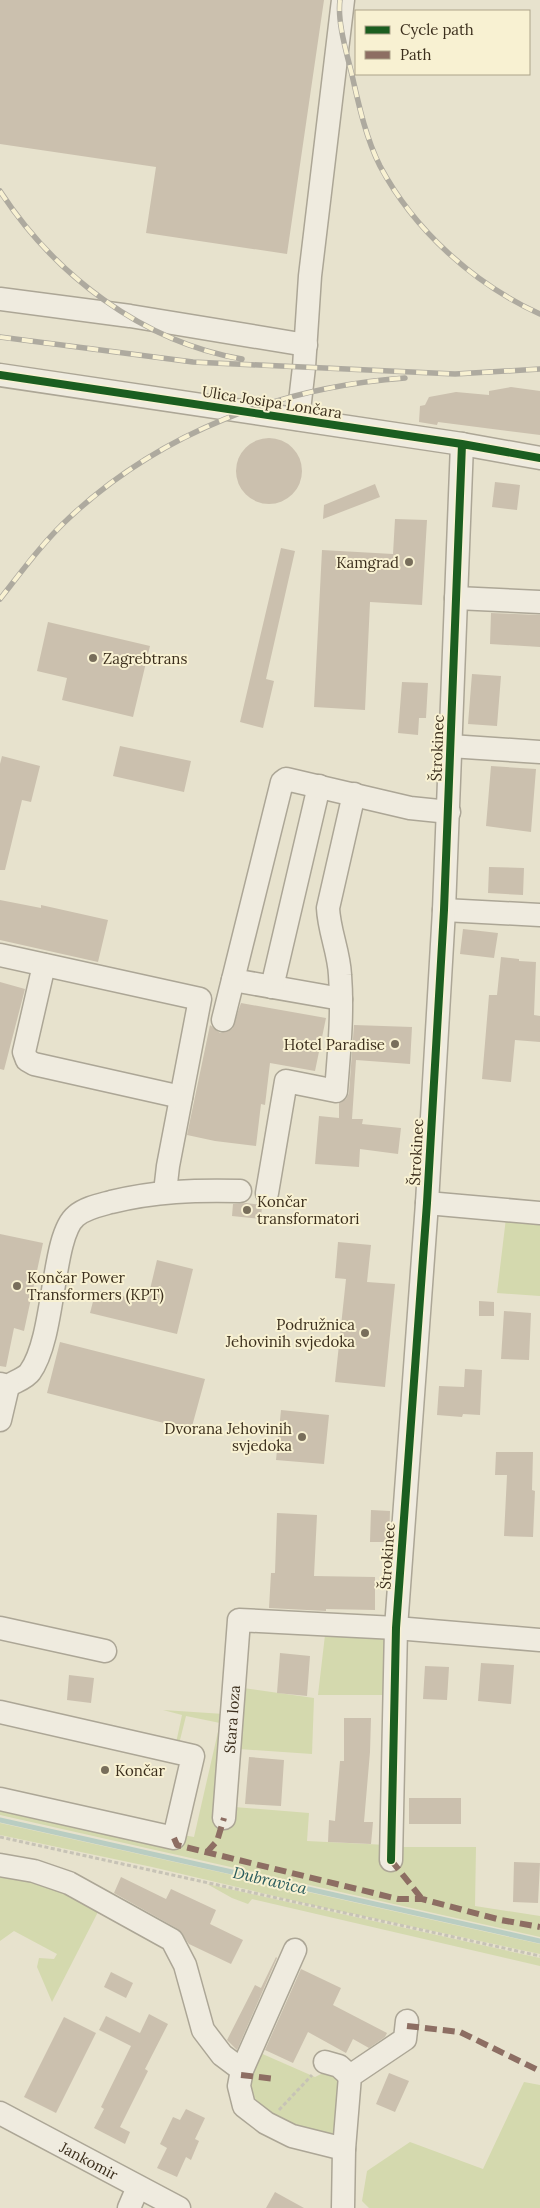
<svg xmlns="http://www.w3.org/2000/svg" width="540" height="2208" font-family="Lora,serif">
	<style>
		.green { fill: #d4d9ae }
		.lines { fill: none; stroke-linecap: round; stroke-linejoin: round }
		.stream { stroke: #b9cdc2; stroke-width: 5 }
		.building { fill: #cbc0ae }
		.minor-casing { stroke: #aca696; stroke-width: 25 }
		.path { stroke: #c7c3b6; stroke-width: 3; stroke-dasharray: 4 2.5; stroke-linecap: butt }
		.minor { stroke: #efebdf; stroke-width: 22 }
		.rail-casing { stroke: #aeaa9f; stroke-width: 5.5 }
		.rail { stroke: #f8f1d2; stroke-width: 4; stroke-dasharray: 11; stroke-linecap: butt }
		.quiet { stroke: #8d6e63; stroke-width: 6; stroke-dasharray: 12 6; stroke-linecap: butt }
		.cycleway-casing { stroke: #f8f1d2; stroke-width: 11 }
		.cycleway { stroke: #1b5e20; stroke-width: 8 }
		.poi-dot { fill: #786e5b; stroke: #f8f1d2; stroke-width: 2 }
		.labels { text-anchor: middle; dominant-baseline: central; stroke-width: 4; stroke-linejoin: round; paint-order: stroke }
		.street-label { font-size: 15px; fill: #3c2f1d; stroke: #f8f1d2 }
		.poi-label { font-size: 15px; fill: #3c2f1d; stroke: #f8f1d2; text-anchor: end }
		.water-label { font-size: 16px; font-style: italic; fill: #2b5c5d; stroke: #f8f1d2 }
	</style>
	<rect width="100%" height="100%" fill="#e7e2cd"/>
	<path class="green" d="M506 1218 540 1221V1296L497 1293Z
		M325 1635 389 1638 392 1695H318Z
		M243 1688 314 1698 312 1754 239 1749Z
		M163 1710 224 1714 234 1807 309 1813 307 1841 387 1845V1869L401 1867 402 1847H476L475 1906 540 1916V1937L0 1815V1803L194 1837 220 1723 186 1716 179 1744 176 1743 182 1715Z
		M0 1823 540 1944V1954L321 1907 152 1867 0 1835Z
		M0 1869 42 1879 99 1910 52 2002 37 1967 39 1958 54 1959 57 1954 14 1931 0 1941Z
		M207 1884 540 1958V1966L252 1899 248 1904 232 1898Z
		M258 2052 315 2077 329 2070 344 2081 341 2140 280 2127 253 2110 246 2079Z
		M524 2082 540 2085V2208H369L362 2201 367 2171 410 2142 483 2169Z"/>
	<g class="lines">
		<path class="stream" d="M0 1820 540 1941"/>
	</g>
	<path class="building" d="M0 0H324L287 254 146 233 156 167 0 144Z
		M511 387 540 391V435L438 422 437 425 419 422 420 406 425 405 429 397 456 392 489 395V391Z
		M236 471a33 33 0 1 1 66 0a33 33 0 1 1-66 0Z
		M495 482 520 485 517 510 492 507Z
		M375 484 380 497 323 519 324 505Z
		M395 519 427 520 422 605 370 602 365 710 314 707 322 550 393 554Z
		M281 548 295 551 266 679 274 681 263 728 240 722Z
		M491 613 540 615V647L490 644Z
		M48 622 150 646 133 717 62 700 67 678 37 671Z
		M472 674 501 676 497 726 468 724Z
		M402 682 428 683 426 718H419L418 735 398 733Z
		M120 746 191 761 184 792 113 776Z
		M2 756 40 766 31 802 22 800 5 870H0V764Z
		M491 766 536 769 531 832 486 826Z
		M489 867 524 868 523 895 488 893Z
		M0 900 41 908V905L108 920 98 962 0 940Z
		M463 929 498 933 494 958 460 954Z
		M501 957 519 959V961L536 962 534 1015 540 1016V1042L515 1040 511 1082 482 1079 489 995H497Z
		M0 982 25 989 4 1070 0 1069Z
		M241 1003 326 1018 315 1071 270 1063 265 1105 261 1104 256 1146 215 1141 187 1135 210 1025 220 1033 232 1029Z
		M354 1025 412 1027 410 1064 356 1060 352 1119H363L362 1124 401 1128 398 1154 360 1149 359 1167 315 1164 319 1116 339 1118V1103L346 1099 349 1093Z
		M246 1203 262 1205 261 1219 232 1216 233 1204Z
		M0 1234 43 1243 24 1331 14 1328 6 1367 0 1366Z
		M338 1242 371 1245 367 1282 395 1284 385 1387 335 1382 346 1279 335 1278Z
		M157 1260 193 1269 177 1334 90 1313 96 1290 147 1302Z
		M479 1301 494 1302V1316H479Z
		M504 1311 531 1313 529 1360 501 1359Z
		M60 1342 205 1379 191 1430 47 1393Z
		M465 1369 482 1370 480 1415 463 1414 462 1417 437 1415 439 1386 464 1387Z
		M281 1410 329 1415 324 1464 276 1460Z
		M496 1452H533L532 1490 535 1491 533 1537 504 1536 507 1475H495Z
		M371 1510 390 1511 389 1542H370Z
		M277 1513 317 1515 314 1576 375 1577V1610L326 1609V1611L269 1608 271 1573H275Z
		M280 1653 310 1656 307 1696 277 1693Z
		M481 1663 514 1665 511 1704 478 1701Z
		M425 1666 449 1667 447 1700 423 1699Z
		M69 1675 94 1678 91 1703 67 1700Z
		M344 1718H371L370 1752 364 1822H373L371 1844 328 1842 329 1820 335 1821 340 1761H344Z
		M249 1757 284 1760 281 1806 245 1804Z
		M409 1798H461V1824H409Z
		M514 1862 540 1863 538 1903 513 1902Z
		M121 1877 166 1899 171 1889 216 1910 210 1924 243 1940 231 1964 189 1944 178 1929 114 1893Z
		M276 1957 277 1958 237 2050 227 2040 255 1985 261 1988Z
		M301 1969 341 1988 333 2005 387 2033 385 2037 369 2048 353 2039 346 2053 308 2032 293 2063 265 2050Z
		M111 1972 133 1983 126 1998 104 1987Z
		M149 2014 168 2024 145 2069 148 2071 120 2127 130 2132 125 2144 94 2128 104 2109 101 2107 131 2046 99 2030 106 2016 140 2033Z
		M64 2017 96 2033 56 2113 24 2097Z
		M389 2073 409 2081 395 2112 376 2104Z
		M186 2109 205 2118 195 2139 199 2141 191 2160 186 2157 177 2177 157 2168 167 2148 160 2144 173 2117 180 2120Z
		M275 2192 304 2208H266Z"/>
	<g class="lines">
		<defs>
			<g id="minor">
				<path d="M0 299 130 316 306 345"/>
				<path d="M0 375 462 444 540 458"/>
				<path d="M298 419 304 367 310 276 343 0"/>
				<path d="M456 598 540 602"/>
				<path d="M450 746 540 752"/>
				<path d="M444 910 540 915"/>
				<path d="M0 955 200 999 168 1166 165 1192"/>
				<path d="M44 965 24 1052 27 1060 34 1064 181 1097"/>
				<path d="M233 980 341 999"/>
				<path d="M272 987 319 786"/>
				<path d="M223 1020 282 782 286 779 410 808 449 812"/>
				<path d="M267 1193 286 1081 336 1091C339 1052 343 1014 340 975 339 952 329 931 328 908L354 794"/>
				<path d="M427 1203 540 1213"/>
				<path d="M0 1384 8 1386C14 1382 26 1378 30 1372 56 1336 51 1236 76 1216 85 1208 100 1205 111 1202 156 1191 195 1190 240 1191"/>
				<path d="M0 1420 8 1386"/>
				<path d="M0 1628 105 1651"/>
				<path d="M0 1712 193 1756 174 1838 0 1799"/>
				<path id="s1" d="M224 1818 239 1620 396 1628 540 1640"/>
				<path d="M391 1860 396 1628 427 1203 444 910 462 444"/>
				<path d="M0 1865 34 1871 69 1883 172 1940 185 1965 203 2030 222 2055 242 2070"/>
				<path d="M295 1950 242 2070 239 2086 244 2106 266 2123 292 2136 344 2149"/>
				<path d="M325 2062 339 2066 350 2076"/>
				<path id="s2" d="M0 2113 179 2208"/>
				<path d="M129 2208 138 2187"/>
				<path d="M343 2208 344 2149 350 2076 405 2039 407 2021"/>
			</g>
		</defs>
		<use href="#minor" class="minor-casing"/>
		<path class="path" d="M0 1837 540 1956
			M279 2110 312 2075"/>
		<use href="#minor" class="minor"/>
		<defs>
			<path id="rail" d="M340 0C337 22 347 54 352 75 359 106 366 138 380 166 414 230 474 284 540 314
				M0 191C54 274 142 342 242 359
				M0 337 193 362 455 374 540 369
				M0 599C22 571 43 542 69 518 161 432 280 387 405 378"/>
		</defs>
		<use href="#rail" class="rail-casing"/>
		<use href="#rail" class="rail"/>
		<path class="quiet" d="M174 1838 177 1845 398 1899H422L501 1920 540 1927
			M207 1852 217 1841 224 1818
			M391 1860 422 1899
			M407 2026 460 2032 540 2071
			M241 2075 276 2079"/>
		<defs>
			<path id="cycleway" d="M0 375 462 444 540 458
				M391 1860 396 1628 427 1203 444 910 462 444"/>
		</defs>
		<use href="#cycleway" class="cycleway-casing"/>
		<use href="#cycleway" class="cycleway"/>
	</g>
	<g class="poi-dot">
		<circle cx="409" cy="562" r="5"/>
		<circle cx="93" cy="658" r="5"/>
		<circle cx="395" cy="1044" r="5"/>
		<circle cx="247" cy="1210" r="5"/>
		<circle cx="17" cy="1286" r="5"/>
		<circle cx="365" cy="1333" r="5"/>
		<circle cx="302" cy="1437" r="5"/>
		<circle cx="105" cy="1770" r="5"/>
	</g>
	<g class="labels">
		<g class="street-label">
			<text transform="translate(272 402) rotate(9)">Ulica Josipa Lončara</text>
			<text transform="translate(437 748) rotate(-88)">Štrokinec</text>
			<text transform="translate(416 1152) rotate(-87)">Štrokinec</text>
			<text transform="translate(387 1556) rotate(-86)">Štrokinec</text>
			<text stroke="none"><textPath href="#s1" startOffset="99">Stara loza</textPath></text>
			<text stroke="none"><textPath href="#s2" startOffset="101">Jankomir</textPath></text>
		</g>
		<g class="poi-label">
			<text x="399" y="562">Kamgrad</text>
			<text x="103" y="658" text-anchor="start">Zagrebtrans</text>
			<text x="385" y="1044">Hotel Paradise</text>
			<text x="257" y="1201" text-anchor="start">Končar<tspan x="257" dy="17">transformatori</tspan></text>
			<text x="27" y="1277" text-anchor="start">Končar Power<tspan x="27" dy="17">Transformers (KPT)</tspan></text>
			<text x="355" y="1324">Podružnica<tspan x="355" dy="17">Jehovinih svjedoka</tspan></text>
			<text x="292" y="1428">Dvorana Jehovinih<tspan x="292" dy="17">svjedoka</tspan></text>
			<text x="115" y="1770" text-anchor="start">Končar</text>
		</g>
		<g class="water-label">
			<text transform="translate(270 1880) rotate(13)">Dubravica</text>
		</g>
	</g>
	<rect x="355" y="10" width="175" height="65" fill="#f8f1d2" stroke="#ada38a"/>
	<rect x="365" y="26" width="25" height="8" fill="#1b5e20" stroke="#ada38a"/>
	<text x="400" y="35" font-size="15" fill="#3c2f1d">Cycle path</text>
	<rect x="365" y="51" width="25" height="8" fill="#8d6e63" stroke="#ada38a"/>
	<text x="400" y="60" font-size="15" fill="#3c2f1d">Path</text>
</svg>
